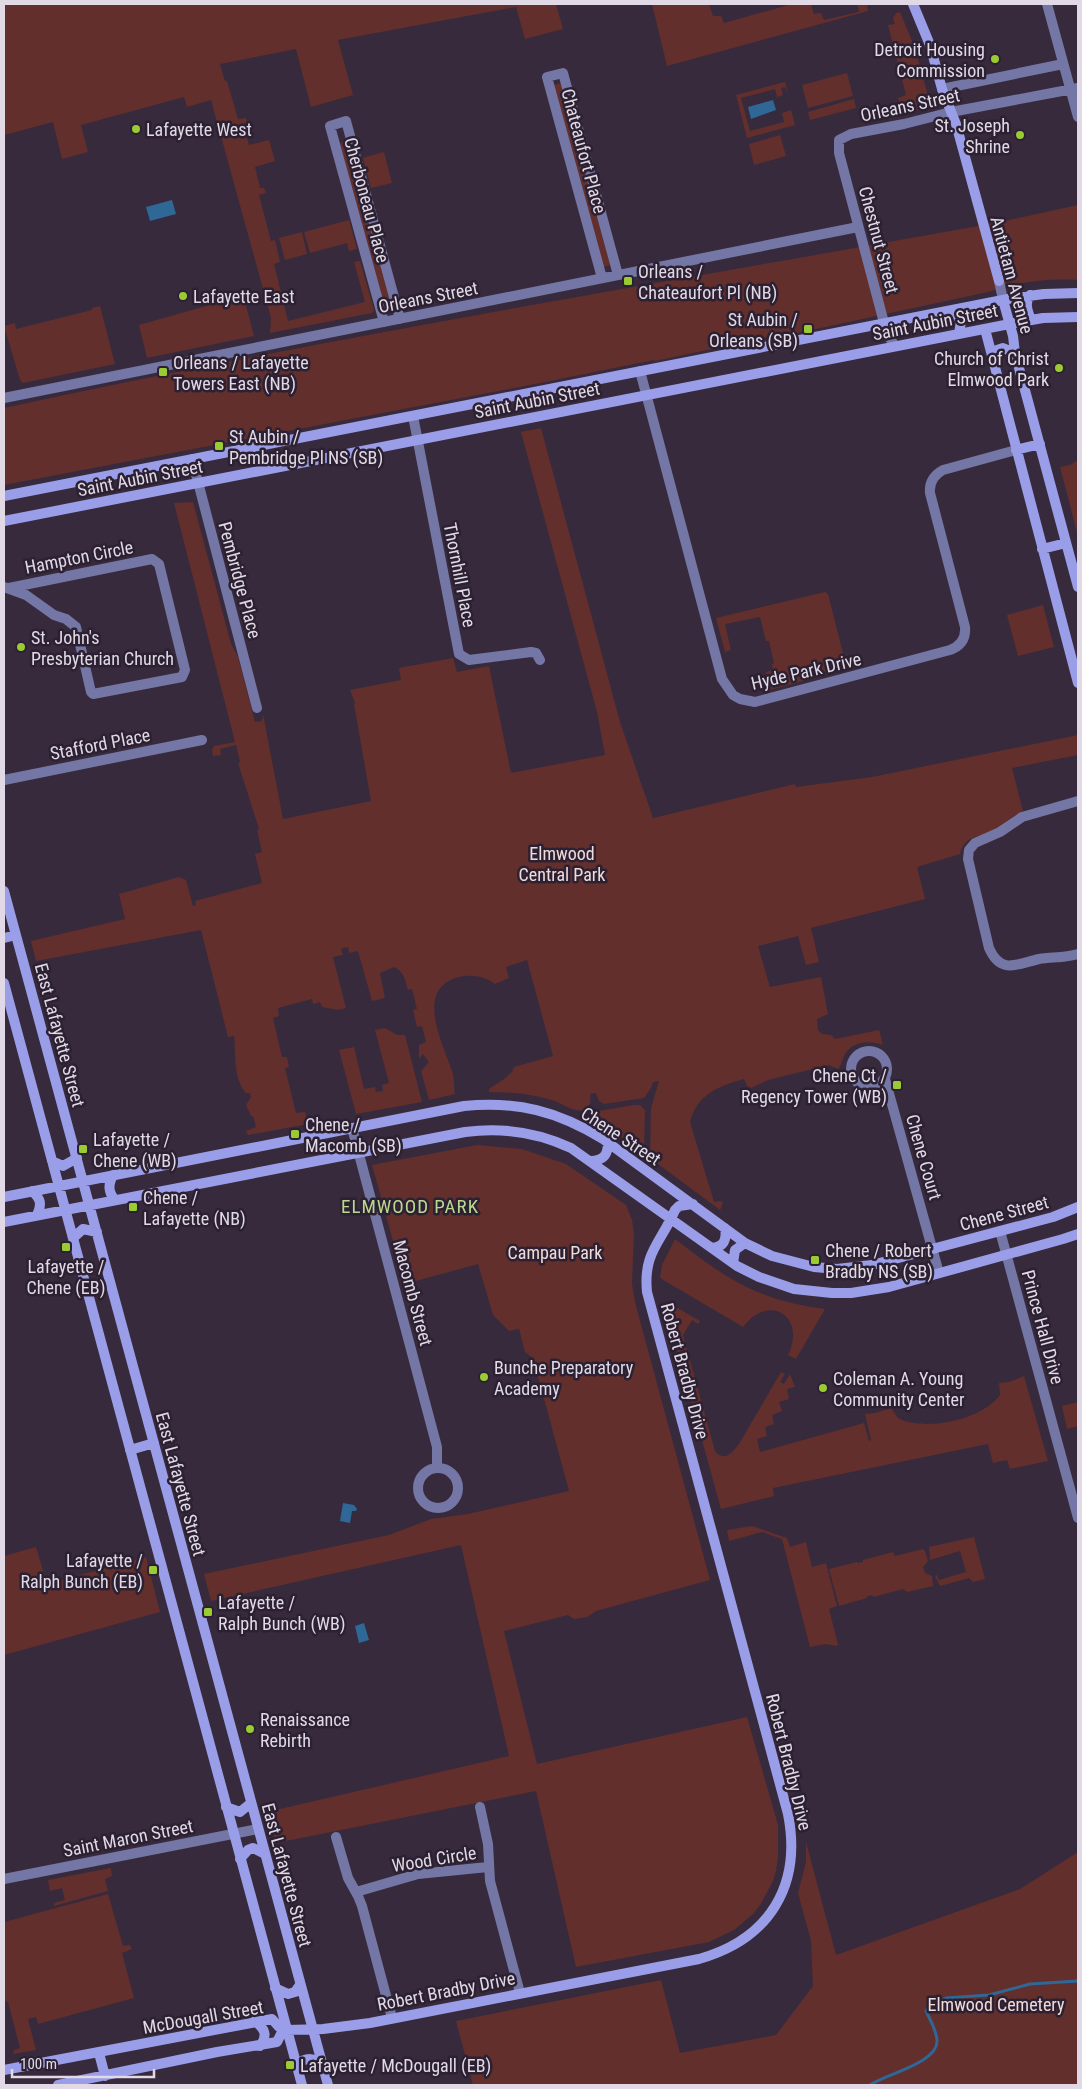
<svg xmlns="http://www.w3.org/2000/svg" width="1082" height="2089" font-family="'Roboto Condensed',sans-serif">
	<style>
		.green { fill: #622f2d }
		.water { fill: #2f6797 }
		.lines { fill: none; stroke-linecap: round; stroke-linejoin: round }
		.stream { stroke: #2f6797; stroke-width: 3 }
		.street { stroke: #7477a5; stroke-width: 10 }
		.secondary { stroke: #9a9ee8; stroke-width: 10 }
		.poi-dot { fill: #9bcb32; stroke: #2c2132; stroke-width: 2 }
		.labels { text-anchor: middle; dominant-baseline: central; stroke-width: 5; stroke-linejoin: round; paint-order: stroke }
		.poi-label { font-size: 18px; fill: #e1d9e5; stroke: #2c2132; text-anchor: start }
		.street-label { font-size: 18px; fill: #e1d9e5; stroke: #2c2132 }
		.park-label { font-size: 18px; fill: #f1dbd9; stroke: #2c2132 }
		.neighbourhood-label { font-size: 19px; letter-spacing: 1px; fill: #bcd890; stroke: #2c2132 }
	</style>
	<rect width="100%" height="100%" fill="#372a3c"/>
	<path class="green" d="M4 4H556L563 29 525 39 516 7 338 40 353 95 311 107 296 49 220 64 225 81H227L238 119 246 118 247 123 243 124 249 145 269 140 275 161 255 167 260 188H264L266 193 259 195 271 241 275 240 280 262 274 264 288 321 365 302 354 262 360 261 374 310 372 313 270 333 271 318 211 100 187 107 184 97 81 125 88 152 62 159 53 122 4 135Z
		M652 4H709L713 16H721L724 23 792 4H811L814 14 821 13 824 20 859 12 857 4H867L868 11 667 66Z
		M900 12 915 48 930 103 927 108 902 113 898 98 906 95 888 25 895 24 893 18 896 13Z
		M847 73 853 96 808 108 802 85Z
		M785 82 788 93 785 87 781 88 783 95 777 97 775 89 741 98 750 131 784 122 782 113 791 110 795 125 747 138 736 95Z
		M561 83 610 265 603 267 554 85Z
		M854 99 856 108 810 120 808 112Z
		M780 135 786 156 754 165 749 144Z
		M343 141 346 142 392 308 385 310 340 144Z
		M384 152 392 183 371 188 363 158Z
		M1078 205V280C1047 278 1018 282 988 292L774 338 773 336 655 361 654 360 535 384 4 485V408C330 337 661 283 990 224Z
		M349 220 357 249 349 251 347 243 310 253 304 232Z
		M302 232 307 254 285 260 279 238Z
		M242 290 254 336 147 358 139 325 231 299 230 294Z
		M100 306 115 364 23 383 20 380 4 326 15 323 16 329 92 310V308Z
		M541 428 620 722 653 818 795 784 796 787 872 777 1078 735V755L1012 768 1023 811C1011 816 1004 824 993 831 980 838 965 834 960 854L917 867 925 899 811 928 819 962 806 965 798 936 758 946 770 987 821 977 828 1014 817 1019 818 1030 822 1034 831 1035 835 1039 879 1030 883 1045C870 1040 853 1041 845 1054 842 1059 842 1065 838 1069L829 1065 768 1080 751 1088 747 1086 744 1079C719 1086 697 1094 690 1122L714 1202 721 1201 723 1203 720 1210 650 1158 651 1108 659 1081 653 1082 651 1088 644 1098 604 1104 599 1101 596 1093 590 1094C591 1100 591 1107 584 1110 575 1113 563 1104 555 1101 533 1094 511 1092 489 1092V1089L504 1079 512 1072 514 1067 553 1056 527 960 506 967 509 978 495 984C486 976 470 974 459 977 412 989 445 1047 453 1074 454 1081 454 1087 455 1094L429 1100 421 1071 429 1062 423 1054 419 1059V1045L426 1042 422 1026 417 1027 413 1010 417 1009 412 989 408 990C405 980 404 971 394 967L380 973 385 998 372 1001 358 951 349 953 348 947 341 949 343 955 333 957 346 1008 338 1010 322 1007 320 1002 313 1004 312 999 278 1008 279 1016 273 1018 282 1057H287L289 1067 285 1068 296 1113 305 1112 308 1124 248 1135 246 1131 256 1127 253 1116H251L246 1105 251 1097 250 1093H246C233 1079 236 1054 234 1036L228 1037 201 930 36 961 31 941 125 919 119 894 179 877 186 880 193 906 196 905 195 901 262 883 255 854 262 852 257 830 259 829 238 763 240 762 236 745 220 749 221 755 213 756 212 750 214 746 235 742 174 503 193 502 231 644 238 657 255 722 262 721 263 714 283 819 371 801 354 704 355 703 350 690 401 680 399 668 453 658 457 672 489 666 511 773 605 755 597 712 521 432Z
		M1078 460V536L1060 467 1070 465Z
		M825 592 828 594 847 669 770 690 766 672 773 670 772 664 774 663 769 641H766L760 617 725 624 731 650 725 652 716 618Z
		M1043 605 1054 647 1018 656 1007 615Z
		M385 1028 397 1035H405L422 1102 356 1114 339 1050 354 1047 364 1089 375 1087 376 1092 383 1091 382 1085 389 1083 375 1030Z
		M633 1105H640L645 1110 644 1148 642 1151 620 1136 621 1133 616 1129 613 1131 589 1116 599 1111Z
		M477 1145 522 1149 566 1164 626 1205 632 1220 634 1233 632 1284 635 1302 710 1580 596 1611 587 1617 574 1619 568 1615 504 1631 537 1764 747 1717 778 1825V1857L776 1871 773 1881 761 1904 753 1914 734 1930 709 1942 576 1967 536 1791 276 1843 267 1812 509 1756 461 1545 211 1601 204 1574 389 1535 431 1519 468 1514 569 1491 533 1358 525 1352 519 1329 509 1331 493 1315 478 1264 405 1284 372 1165Z
		M675 1239C728 1280 758 1300 825 1309L796 1359 788 1355C807 1315 768 1293 743 1327L660 1278 662 1265Z
		M664 1303H669L700 1321 698 1324 692 1320 683 1335 715 1451C724 1463 733 1452 739 1444L781 1372 785 1374 780 1382 784 1384 790 1374 795 1387 787 1389 789 1399 779 1402 782 1411 772 1415 774 1424 765 1427 767 1436 757 1439 760 1452 864 1423 869 1441 871 1440 865 1414 875 1413 891 1408 898 1418C925 1432 982 1420 1000 1395L999 1383 1009 1382 1024 1376 1048 1461 1010 1469 1007 1460 993 1463 988 1444 773 1488 774 1496 721 1509Z
		M1078 1402V1426L1067 1429 1062 1406Z
		M752 1526 787 1538 790 1547 806 1542 812 1567 826 1563 837 1606 829 1609 838 1645 836 1646 826 1644 810 1647 782 1539 762 1532 729 1541 727 1530Z
		M974 1537 985 1579 973 1582 969 1578 940 1586 935 1576 937 1575 939 1580 966 1572 960 1551 930 1560 929 1547Z
		M36 1547 47 1584 146 1557 160 1612 4 1655V1556Z
		M923 1549 925 1551 928 1561 923 1567 925 1573 932 1576 933 1586 907 1592 903 1589 873 1597 872 1595 866 1597 867 1598 839 1606 829 1569 857 1562 858 1563 863 1562V1560L893 1552 895 1556Z
		M806 1842 836 1955 1020 1889 1078 1852V2085H473L456 2021 661 1980 680 2053 776 2035 813 1986 811 1941 798 1893 806 1862Z
		M111 1868 112 1876 105 1879 108 1891 54 1906V1903L65 1900 62 1888 50 1891 48 1880Z
		M108 1894 123 1946 130 1945 132 1949 122 1953 134 1998 38 2024 36 2017 28 2019 36 2050 13 2054 14 2050 20 2048 8 2002 4 2000V1922Z"/>
	<path class="water" d="M773 100 776 110 751 119 748 107Z
		M172 200 176 214 150 221 146 207Z
		M343 1503 354 1505 357 1509 356 1511H352L350 1523 340 1521Z
		M364 1623 369 1640 359 1643 355 1626Z"/>
	<g class="lines">
		<path class="stream" d="M870 2085C885 2074 939 2063 937 2040 936 2029 930 2020 926 2011L930 2005 946 1998 989 1995 1030 1984 1078 1981"/>
		<path class="street" d="M1047 4 1078 117
			M942 89 1063 64
			M602 278 547 77 563 73 618 275
			M999 281 1003 300
			M384 322 330 126 346 121 400 319
			M895 346 887 334 839 153V140L851 134 904 124 951 112 1078 88
			M640 371 722 679 733 695 740 699 755 702 950 650C961 646 966 638 965 627L930 493C929 483 934 475 943 470L1016 450
			M4 398 858 227
			M413 416 459 654 469 660 531 652 536 653 540 660
			M192 459 257 708
			M4 587 26 595 54 615 66 619 76 627 91 692 93 694 182 677 185 670 159 564 152 559 9 588
			M4 780 202 740
			M1078 801 1022 817 1000 832 975 843 969 850 968 859 989 948C1001 975 1017 964 1039 959 1052 957 1065 958 1078 954
			M851 1069a18 18 0 1 1 36 0a18 18 0 1 1-36 0Z
			M885 1079 939 1273
			M352 1128 437 1447V1467
			M1000 1231 1078 1518
			M418 1488a20 20 0 1 1 40 0a20 20 0 1 1-40 0Z
			M480 1807 488 1844 490 1881 520 1993
			M336 1837 348 1878 358 1896 362 1906 392 2018
			M4 1879 258 1829
			M356 1892 418 1874 488 1867"/>
		<path class="secondary" d="M913 4 930 45 942 89 956 124 999 281
			M1030 295C1024 303 1028 312 1031 320
			M1003 300 1013 336 1015 353 1078 587
			M953 310 961 321 959 334
			M985 329 1078 683
			M993 358 997 350 1003 348 1015 353
			M1016 450 1040 444
			M4 496 1013 298 1044 294 1078 293
			M4 521 1020 322 1043 318 1078 317
			M1042 549 1066 543
			M4 891 328 2085
			M4 938 16 935
			M4 983 302 2085
			M52 1161 63 1166 77 1158
			M591 1161C604 1160 608 1155 608 1142
			M113 1175C108 1185 108 1192 115 1200
			M32 1191C41 1199 42 1204 37 1215
			M4 1197 464 1106C518 1101 557 1111 603 1139L745 1243 772 1256 814 1267 837 1269 872 1265 1053 1217 1078 1207
			M4 1222 465 1132C503 1127 537 1132 571 1148L737 1266 759 1277 794 1289 832 1293H851L889 1287 1063 1239 1078 1234
			M73 1238 83 1229 97 1232
			M712 1248C724 1247 727 1240 725 1228
			M733 1263 735 1250 745 1243
			M130 1450 154 1443
			M226 1807 240 1812 251 1803
			M240 1859 248 1850 253 1848 265 1854
			M275 1988 288 1994 295 1992 300 1985
			M255 2021C265 2029 268 2035 260 2046
			M287 2030 323 2029 370 2023 699 1959C770 1939 802 1885 788 1814L647 1292C643 1252 661 1243 675 1210L679 1206 693 1204
			M99 2053 105 2076
			M296 2065C306 2057 313 2057 322 2065
			M4 2070 272 2019 279 2027 287 2030 282 2032 277 2042 217 2052 58 2085"/>
	</g>
	<g class="poi-dot">
		<circle cx="995" cy="59" r="5"/>
		<circle cx="136" cy="129" r="5"/>
		<circle cx="1020" cy="135" r="5"/>
		<rect x="623" y="276" width="10" height="10" rx="2.5"/>
		<circle cx="183" cy="296" r="5"/>
		<rect x="803" y="324" width="10" height="10" rx="2.5"/>
		<circle cx="1059" cy="368" r="5"/>
		<rect x="158" y="367" width="10" height="10" rx="2.5"/>
		<rect x="214" y="441" width="10" height="10" rx="2.5"/>
		<circle cx="21" cy="647" r="5"/>
		<rect x="892" y="1080" width="10" height="10" rx="2.5"/>
		<rect x="290" y="1129" width="10" height="10" rx="2.5"/>
		<rect x="78" y="1144" width="10" height="10" rx="2.5"/>
		<rect x="128" y="1202" width="10" height="10" rx="2.5"/>
		<rect x="61" y="1242" width="10" height="10" rx="2.5"/>
		<rect x="810" y="1255" width="10" height="10" rx="2.5"/>
		<circle cx="484" cy="1377" r="5"/>
		<circle cx="823" cy="1388" r="5"/>
		<rect x="148" y="1565" width="10" height="10" rx="2.5"/>
		<rect x="203" y="1607" width="10" height="10" rx="2.5"/>
		<circle cx="250" cy="1729" r="5"/>
		<rect x="285" y="2060" width="10" height="10" rx="2.5"/>
	</g>
	<g class="labels">
		<g class="poi-label">
			<text x="985" y="49" text-anchor="end">Detroit Housing<tspan x="985" dy="21">Commission</tspan></text>
			<text x="1010" y="125" text-anchor="end">St. Joseph<tspan x="1010" dy="21">Shrine</tspan></text>
			<text x="146" y="129">Lafayette West</text>
			<text x="638" y="271">Orleans /<tspan x="638" dy="21">Chateaufort Pl (NB)</tspan></text>
			<text x="193" y="296">Lafayette East</text>
			<text x="798" y="319" text-anchor="end">St Aubin /<tspan x="798" dy="21">Orleans (SB)</tspan></text>
			<text x="1049" y="358" text-anchor="end">Church of Christ<tspan x="1049" dy="21">Elmwood Park</tspan></text>
			<text x="173" y="362">Orleans / Lafayette<tspan x="173" dy="21">Towers East (NB)</tspan></text>
			<text x="229" y="436">St Aubin /<tspan x="229" dy="21">Pembridge Pl NS (SB)</tspan></text>
			<text x="31" y="637">St. John's<tspan x="31" dy="21">Presbyterian Church</tspan></text>
			<text x="887" y="1075" text-anchor="end">Chene Ct /<tspan x="887" dy="21">Regency Tower (WB)</tspan></text>
			<text x="305" y="1124">Chene /<tspan x="305" dy="21">Macomb (SB)</tspan></text>
			<text x="93" y="1139">Lafayette /<tspan x="93" dy="21">Chene (WB)</tspan></text>
			<text x="143" y="1197">Chene /<tspan x="143" dy="21">Lafayette (NB)</tspan></text>
			<text x="825" y="1250">Chene / Robert<tspan x="825" dy="21">Bradby NS (SB)</tspan></text>
			<text x="66" y="1266" text-anchor="middle">Lafayette /<tspan x="66" dy="21">Chene (EB)</tspan></text>
			<text x="494" y="1367">Bunche Preparatory<tspan x="494" dy="21">Academy</tspan></text>
			<text x="833" y="1378">Coleman A. Young<tspan x="833" dy="21">Community Center</tspan></text>
			<text x="143" y="1560" text-anchor="end">Lafayette /<tspan x="143" dy="21">Ralph Bunch (EB)</tspan></text>
			<text x="218" y="1602">Lafayette /<tspan x="218" dy="21">Ralph Bunch (WB)</tspan></text>
			<text x="260" y="1719">Renaissance<tspan x="260" dy="21">Rebirth</tspan></text>
			<text x="300" y="2065">Lafayette / McDougall (EB)</text>
		</g>
		<g class="street-label">
			<text transform="translate(910 105) rotate(-12)">Orleans Street</text>
			<text transform="translate(584 151) rotate(75)">Chateaufort Place</text>
			<text transform="translate(367 200) rotate(75)">Cherboneau Place</text>
			<text transform="translate(879 240) rotate(75)">Chestnut Street</text>
			<text transform="translate(1012 275) rotate(75)">Antietam Avenue</text>
			<text transform="translate(428 297) rotate(-11)">Orleans Street</text>
			<text transform="translate(935 322) rotate(-11)">Saint Aubin Street</text>
			<text transform="translate(537 400) rotate(-11)">Saint Aubin Street</text>
			<text transform="translate(140 478) rotate(-11)">Saint Aubin Street</text>
			<text transform="translate(79 557) rotate(-11)">Hampton Circle</text>
			<text transform="translate(460 575) rotate(79)">Thornhill Place</text>
			<text transform="translate(240 580) rotate(75)">Pembridge Place</text>
			<text transform="translate(806 671) rotate(-13)">Hyde Park Drive</text>
			<text transform="translate(100 744) rotate(-11)">Stafford Place</text>
			<text transform="translate(60 1035) rotate(75)">East Lafayette Street</text>
			<text transform="translate(621 1136) rotate(33)">Chene Street</text>
			<text transform="translate(924 1157) rotate(74)">Chene Court</text>
			<text transform="translate(1004 1213) rotate(-15)">Chene Street</text>
			<text transform="translate(413 1293) rotate(75)">Macomb Street</text>
			<text transform="translate(1043 1327) rotate(75)">Prince Hall Drive</text>
			<text transform="translate(685 1371) rotate(75)">Robert Bradby Drive</text>
			<text transform="translate(181 1484) rotate(75)">East Lafayette Street</text>
			<text transform="translate(789 1762) rotate(76)">Robert Bradby Drive</text>
			<text transform="translate(128 1838) rotate(-11)">Saint Maron Street</text>
			<text transform="translate(434 1859) rotate(-9)">Wood Circle</text>
			<text transform="translate(287 1875) rotate(75)">East Lafayette Street</text>
			<text transform="translate(446 1991) rotate(-11)">Robert Bradby Drive</text>
			<text transform="translate(203 2017) rotate(-10)">McDougall Street</text>
		</g>
		<g class="park-label">
			<text x="562" y="853">Elmwood<tspan x="562" dy="21">Central Park</tspan></text>
			<text x="555" y="1252">Campau Park</text>
			<text x="996" y="2004">Elmwood Cemetery</text>
		</g>
		<g class="neighbourhood-label">
			<text x="410" y="1206">ELMWOOD PARK</text>
		</g>
	</g>
	<rect width="1082" height="2089" fill="none" stroke="#e1d9e5" stroke-width="10"/>
	<path d="M12 2069v8h142v-8" fill="none" stroke="#e1d9e5" stroke-width="2.5"/>
	<text x="20" y="2069" font-size="15" fill="#e1d9e5" stroke="#2c2132" stroke-width="4" paint-order="stroke">100 m</text>
</svg>
